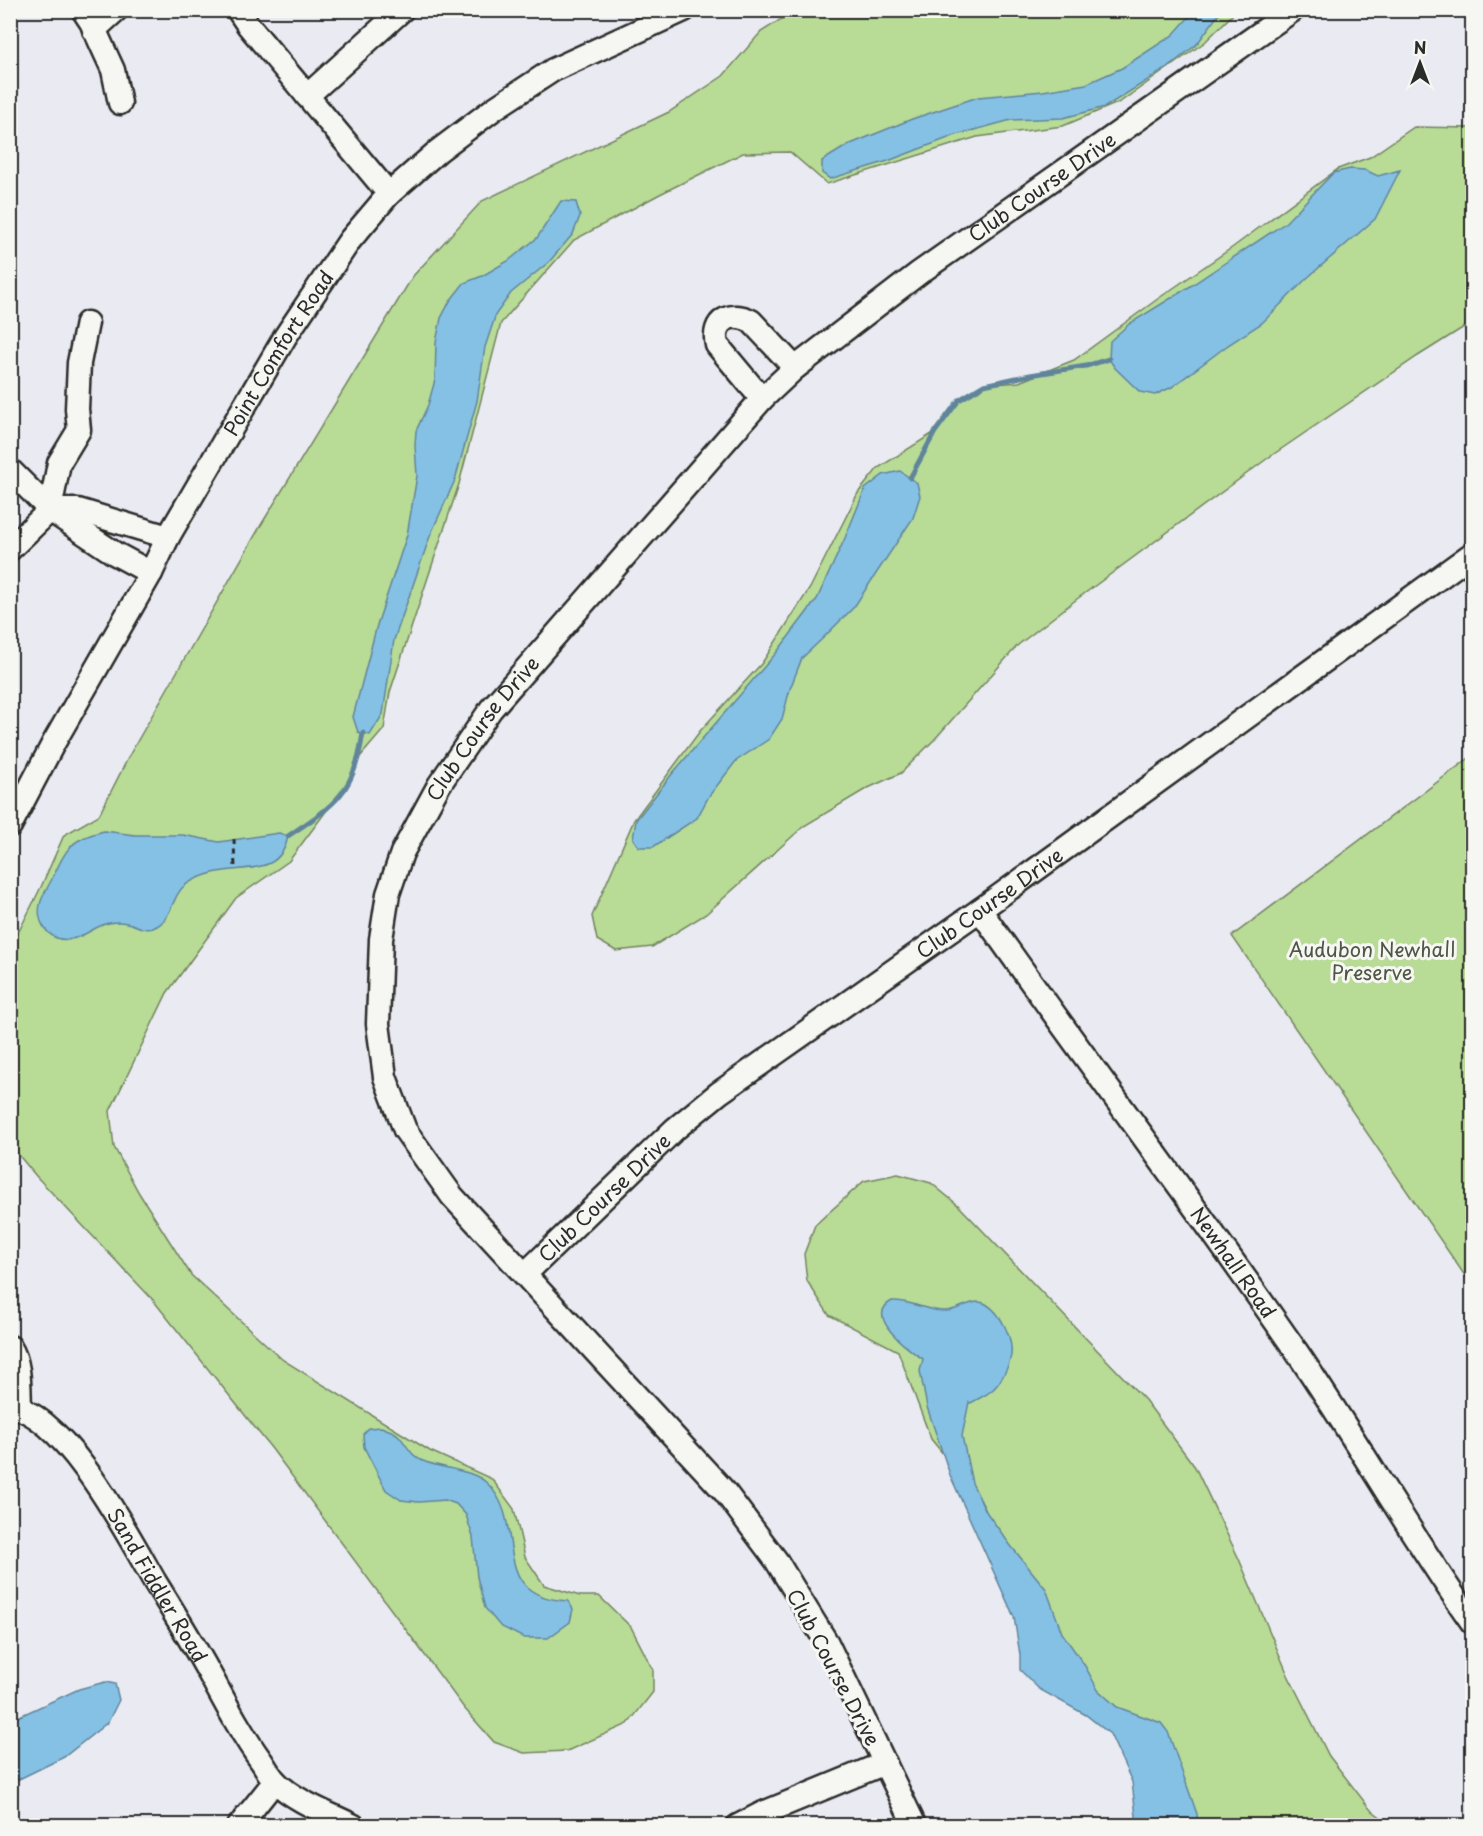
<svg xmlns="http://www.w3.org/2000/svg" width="1483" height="1836" font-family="'Playpen Sans',sans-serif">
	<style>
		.green { fill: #b8db96; stroke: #728360; stroke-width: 1.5 }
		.water { fill: #85c1e5; stroke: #61859b; stroke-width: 1.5 }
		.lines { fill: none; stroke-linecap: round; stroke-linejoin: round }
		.stream { stroke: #61859b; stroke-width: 5 }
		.minor-casing { stroke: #2b2b2b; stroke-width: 27 }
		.path { stroke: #2b2b2b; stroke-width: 3; stroke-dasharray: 6 4.5; stroke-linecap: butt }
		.minor { stroke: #f6f6f2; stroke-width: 22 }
		.labels { text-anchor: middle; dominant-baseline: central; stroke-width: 6; stroke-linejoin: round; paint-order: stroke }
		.street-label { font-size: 20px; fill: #2b2b2b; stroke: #f6f6f2 }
		.park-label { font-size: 20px; fill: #4e5746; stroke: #f6f6f2 }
	</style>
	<rect width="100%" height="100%" fill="#eaebf2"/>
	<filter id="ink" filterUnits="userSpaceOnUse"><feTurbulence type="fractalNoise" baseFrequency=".0167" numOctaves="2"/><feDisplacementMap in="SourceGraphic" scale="12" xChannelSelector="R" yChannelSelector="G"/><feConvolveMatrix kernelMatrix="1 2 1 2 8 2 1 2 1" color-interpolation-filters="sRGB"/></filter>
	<g filter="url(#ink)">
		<path class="green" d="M794 11H1236L1205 42 1120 102 1063 126 977 137 827 184 790 152 743 153 660 194 574 240 501 323 459 484 390 692 384 729 360 757 346 790 327 810 289 861 236 898 167 993 110 1111 114 1147 139 1193 191 1275 283 1360 430 1451 492 1479 514 1509 525 1557 544 1585 580 1596H599L631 1627 653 1670V1692L628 1724 567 1751 524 1753 494 1742 464 1708 272 1449 153 1300 36 1176 11 1146 10 938 18 933 41 887 64 835 99 815 130 754 261 525 413 276 482 201 669 112 723 76 761 32Z
			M1414 127 1472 128V322L1418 356 1268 458 1077 599 1018 645 934 740 901 773 866 789 804 826 706 914 652 947 616 951 597 940 592 916 634 820 700 731 762 663 810 588 858 493 878 468 935 432 959 400 984 385 1019 382 1074 360 1159 298 1233 247 1338 169 1370 157Z
			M1472 756V1286L1232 936Z
			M898 1174 931 1183 959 1206 1145 1400 1195 1467 1239 1559 1288 1675 1329 1756 1370 1809 1391 1825H1178L957 1471 931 1439 898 1351 829 1315 807 1281 804 1254 815 1225 864 1181Z"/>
		<path class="water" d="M1190 11H1221L1197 44 1167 68 1105 107 1063 118 1011 120 956 135 888 161 830 179 822 173V161L848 145 912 119 978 97 1043 91 1086 84 1122 68 1173 35 1189 17Z
			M1350 169 1365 170 1378 176 1400 170 1375 219 1306 279 1262 323 1228 345 1172 387 1155 395 1140 392 1115 368 1109 359 1110 341 1129 324 1189 287 1285 223 1333 173Z
			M561 201 576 202 580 216 573 234 549 262 511 293 496 314 485 347 477 401 455 480 430 536 394 640 383 714 370 735 358 732 353 717 377 625 407 535 417 476 415 445 416 431 428 405 435 380 436 342 441 318 450 301 464 283 482 276 508 261 537 238Z
			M900 471 917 483 920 496 913 518 854 607 821 640 802 658 790 689 782 719 769 739 736 761 709 796 697 818 653 847H639L633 839 636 820 672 774 777 652 817 599 845 538 865 489 883 475Z
			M104 831 135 835H183L219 842 279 833 288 836C280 880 237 863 206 875 197 878 189 881 182 888 172 899 171 918 157 926 146 933 138 925 127 923 122 922 114 922 109 923 96 925 85 937 71 939 49 943 34 921 41 901 44 893 49 885 53 877 67 847 71 839 104 831Z
			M892 1301C911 1300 927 1312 946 1311 959 1311 973 1297 986 1304 1001 1313 1013 1338 1011 1355 1009 1367 1000 1384 991 1391 985 1396 977 1399 971 1403L969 1402 962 1436 972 1483 987 1513 1011 1546 1046 1589 1062 1633 1085 1666 1098 1690 1117 1707 1161 1723 1168 1732 1197 1814 1198 1825H1137L1132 1782 1110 1734 1086 1715 1039 1689 1020 1670V1655L1014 1617 950 1475 927 1407 920 1371 923 1359C909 1350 863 1316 892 1301Z
			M381 1427C386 1429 394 1431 398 1435 407 1444 410 1456 423 1461 442 1469 473 1469 488 1484 529 1526 486 1597 568 1601L573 1609 570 1622 548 1638H524L500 1626 485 1608 477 1577 473 1537 466 1515 456 1504 445 1500 419 1502 401 1500 386 1490 364 1447 363 1434 369 1428Z
			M105 1682 115 1684 119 1700 108 1722 64 1757 11 1783V1720L79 1689Z"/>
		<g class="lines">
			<path class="stream" d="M910 478 935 432 959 400 984 385 1030 375 1086 366 1109 359
				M288 836C336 804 354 793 363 733"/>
			<defs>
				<g id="minor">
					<path d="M83 10 91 22 113 70 120 103"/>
					<path d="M238 10 248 25 389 194"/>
					<path d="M94 30 116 10"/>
					<path d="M307 96 402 10"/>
					<path d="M762 399 717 345C711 320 731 311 751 321L795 368"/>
					<path d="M10 470 50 510 114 553 151 573"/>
					<path d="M50 510 59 463 79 430 77 409 79 363 87 323"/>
					<path d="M51 510H78L168 537"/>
					<path d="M10 549 50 510"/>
					<path id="s1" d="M10 826 53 744 151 573 168 537 285 337 350 240 389 194 438 151 495 108 553 70 684 10"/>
					<path id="s2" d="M980 910C1083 1057 1192 1200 1294 1348 1356 1438 1409 1533 1472 1622"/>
					<path id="s3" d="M525 1274 675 1129 719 1093 980 910 1472 554"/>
					<path d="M10 1347C21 1364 19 1388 20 1408"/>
					<path id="s4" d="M10 1406C66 1415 128 1535 155 1582 175 1614 195 1647 213 1680 228 1708 243 1736 262 1762 266 1768 270 1776 275 1781 294 1801 330 1814 354 1826"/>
					<path d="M239 1826 275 1781"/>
					<path d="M738 1826 761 1814 885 1763"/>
					<path id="s5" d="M915 1826 827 1643 776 1560 725 1492 452 1196 405 1130 385 1077 378 1024 381 939 388 894 402 853 439 785 491 709 762 399 795 368 919 273 1293 10"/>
				</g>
			</defs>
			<use href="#minor" class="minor-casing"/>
			<path class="path" d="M234 839 235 869"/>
			<use href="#minor" class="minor"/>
		</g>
	</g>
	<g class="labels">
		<g class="street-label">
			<text stroke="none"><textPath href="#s5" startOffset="2086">Club Course Drive</textPath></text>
			<text stroke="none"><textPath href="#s1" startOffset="544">Point Comfort Road</textPath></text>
			<text stroke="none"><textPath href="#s5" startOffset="1302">Club Course Drive</textPath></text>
			<text stroke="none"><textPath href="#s3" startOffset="596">Club Course Drive</textPath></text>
			<text stroke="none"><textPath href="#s3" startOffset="110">Club Course Drive</textPath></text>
			<text stroke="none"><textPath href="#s2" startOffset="434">Newhall Road</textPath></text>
			<text stroke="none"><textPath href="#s4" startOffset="237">Sand Fiddler Road</textPath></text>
			<text transform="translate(834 1667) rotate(62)">Club Course Drive</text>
		</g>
		<g class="park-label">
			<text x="1372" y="949">Audubon Newhall<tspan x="1372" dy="23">Preserve</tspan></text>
		</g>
	</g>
	<rect width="1483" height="1836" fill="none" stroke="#f6f6f2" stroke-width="36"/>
	<rect x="18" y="18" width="1447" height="1800" fill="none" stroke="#2b2b2b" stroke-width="2" filter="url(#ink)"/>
	<g transform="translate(1420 63)" stroke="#f6f6f2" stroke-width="4.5" paint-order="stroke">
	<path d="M0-4.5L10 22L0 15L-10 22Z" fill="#2b2b2b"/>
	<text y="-9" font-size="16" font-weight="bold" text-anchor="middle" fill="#2b2b2b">N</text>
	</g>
</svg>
